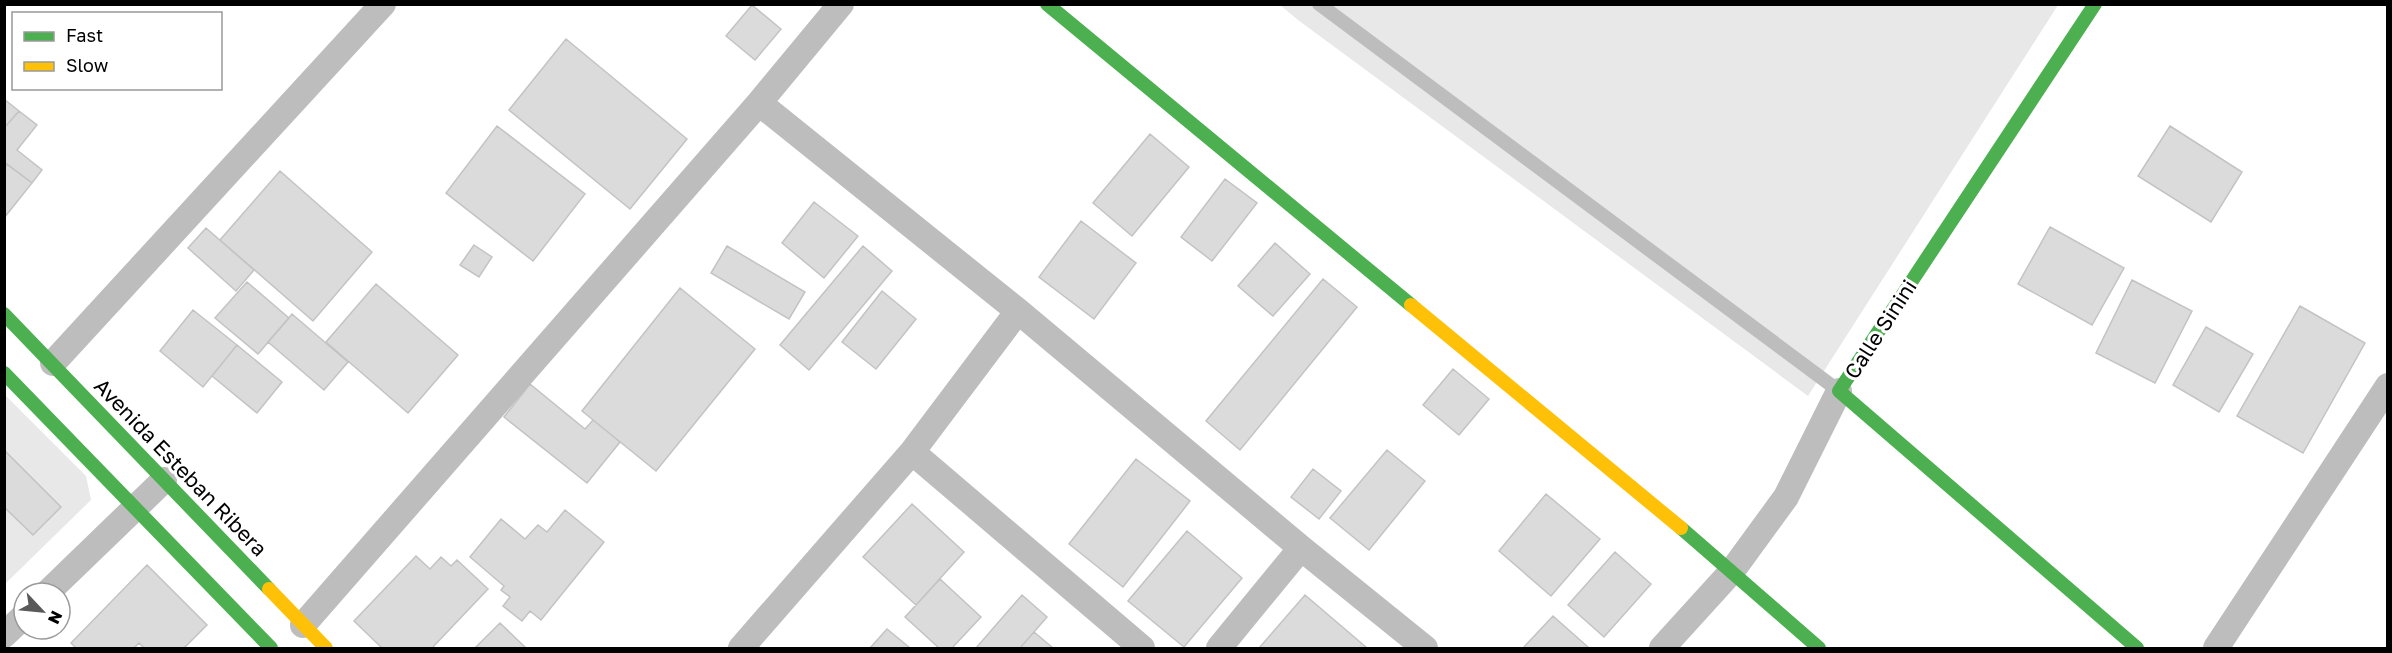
<svg xmlns="http://www.w3.org/2000/svg" width="2392" height="653" font-family="'Golos Text',sans-serif">
	<style>
		.green { fill: #e8e8e8 }
		.building { fill: #dbdbdb; stroke: #c3c3c3; stroke-width: 1.5 }
		.lines { fill: none; stroke-linecap: round; stroke-linejoin: round }
		.lane { stroke: #bdbdbd; stroke-width: 14 }
		.street { stroke: #bdbdbd; stroke-width: 26 }
		.fast { stroke: #4caf50; stroke-width: 14 }
		.slow { stroke: #ffc107; stroke-width: 14 }
		.labels { text-anchor: middle; dominant-baseline: central; stroke-width: 6; stroke-linejoin: round; paint-order: stroke }
		.street-label { font-size: 21px; fill: #000; stroke: #fff }
	</style>
	<rect width="100%" height="100%" fill="#fff"/>
	<path class="green" d="M1280 5H2058L1808 396 1298 20Z
		M5 395 86 476 91 500 5 584Z"/>
	<path class="building" d="M752 5 781 29 755 60 726 36Z
		M566 39 687 139 630 209 509 110Z
		M4 99 19 111 4 128Z
		M19 111 37 125 17 150 42 170 32 183 4 162V128Z
		M497 126 585 194 533 261 446 193Z
		M2170 126 2242 172 2211 222 2138 176Z
		M1150 134 1189 167 1132 236 1093 203Z
		M7 164 32 183 4 218V168Z
		M280 171 372 252 313 321 220 240Z
		M1225 179 1257 203 1212 261 1181 237Z
		M814 202 858 236 824 278 782 243Z
		M1081 221 1136 263 1094 319 1039 277Z
		M2050 227 2124 268 2092 325 2018 284Z
		M206 228 254 270 236 291 188 248Z
		M1275 243 1310 274 1273 316 1238 286Z
		M474 245 492 257 479 277 460 265Z
		M727 246 805 292 789 319 711 273Z
		M863 246 892 271 809 370 780 345Z
		M1323 279 1357 307 1240 450 1206 421Z
		M2132 280 2192 311 2155 383 2096 353Z
		M247 282 289 318 258 354 215 318Z
		M376 284 458 355 408 413 326 342Z
		M680 288 755 349 656 471 582 411Z
		M882 291 916 319 876 369 842 342Z
		M2300 306 2365 343 2303 453 2237 416Z
		M193 310 237 345 203 387 160 351Z
		M292 314 348 362 324 390 268 342Z
		M2206 327 2253 354 2219 412 2173 385Z
		M237 345 282 382 257 413 212 376Z
		M1453 369 1489 399 1459 435 1423 405Z
		M530 384 585 429 593 420 620 442 587 483 504 417Z
		M4 450 61 507 33 535 4 507Z
		M1387 450 1425 481 1369 550 1330 518Z
		M1136 459 1190 501 1123 587 1069 544Z
		M1313 469 1341 491 1319 519 1291 497Z
		M1546 494 1600 539 1551 596 1499 551Z
		M912 504 964 552 916 605 863 557Z
		M565 510 604 542 541 620 530 611 522 621 503 606 510 597 501 590 504 586 470 557 501 519 525 539 538 525 547 532Z
		M1187 531 1242 578 1184 647 1128 601Z
		M1615 552 1651 584 1604 637 1568 605Z
		M416 556 430 569 441 557 451 566 457 560 488 589 432 648H382L354 621Z
		M147 565 207 625 184 648H144L139 643 134 648H76L71 643Z
		M940 579 981 617 952 648H939L905 617Z
		M1022 595 1047 617 1020 648H976Z
		M1305 595 1367 648H1259Z
		M1553 616 1589 648H1523Z
		M500 623 526 648H475Z
		M887 629 910 648H870Z
		M1034 632 1053 648H1020Z"/>
	<g class="lines">
		<path class="lane" d="M1319 4 1839 391"/>
		<path class="street" d="M759 103 1018 311 1301 548 1425 648
			M53 363 383 4
			M912 452 1142 648
			M47 593 164 480
			M303 625 759 103 841 4
			M4 635 24 616
			M741 648 912 452 1018 311
			M1219 648 1301 548
			M1662 648 1732 571 1786 497 1839 391
			M2216 648 2388 386"/>
		<path class="fast" d="M1047 4 1411 305
			M2095 4 1839 391 2137 648
			M4 314 269 589
			M4 373 271 648
			M1681 528 1819 648"/>
		<path class="slow" d="M1411 305 1681 528
			M269 589 326 648"/>
	</g>
	<g class="labels">
		<g class="street-label">
			<text transform="translate(1880 329) rotate(-57)">Calle Sinini</text>
			<text transform="translate(181 467) rotate(46)">Avenida Esteban Ribera</text>
		</g>
	</g>
	<rect width="2392" height="653" fill="none" stroke="#000000" stroke-width="12"/>
	<rect x="12" y="12" width="210" height="78" fill="#ffffff" stroke="#999999" stroke-width="1.5"/>
	<rect x="24" y="32" width="30" height="9" fill="#4caf50" stroke="#999999" stroke-width="1.5"/>
	<text x="66" y="42" font-size="18" fill="#000000">Fast</text>
	<rect x="24" y="62" width="30" height="9" fill="#ffc107" stroke="#999999" stroke-width="1.5"/>
	<text x="66" y="72" font-size="18" fill="#000000">Slow</text>
	<g transform="translate(42 611) rotate(116)"><circle r="28" fill="#ffffff" stroke="#999999" stroke-width="1.5"/>
	<path d="M0-4.5L10 22L0 15L-10 22Z" fill="#595959"/>
	<text y="-9" font-size="16" font-weight="bold" text-anchor="middle" fill="#000000">N</text>
	</g>
</svg>
